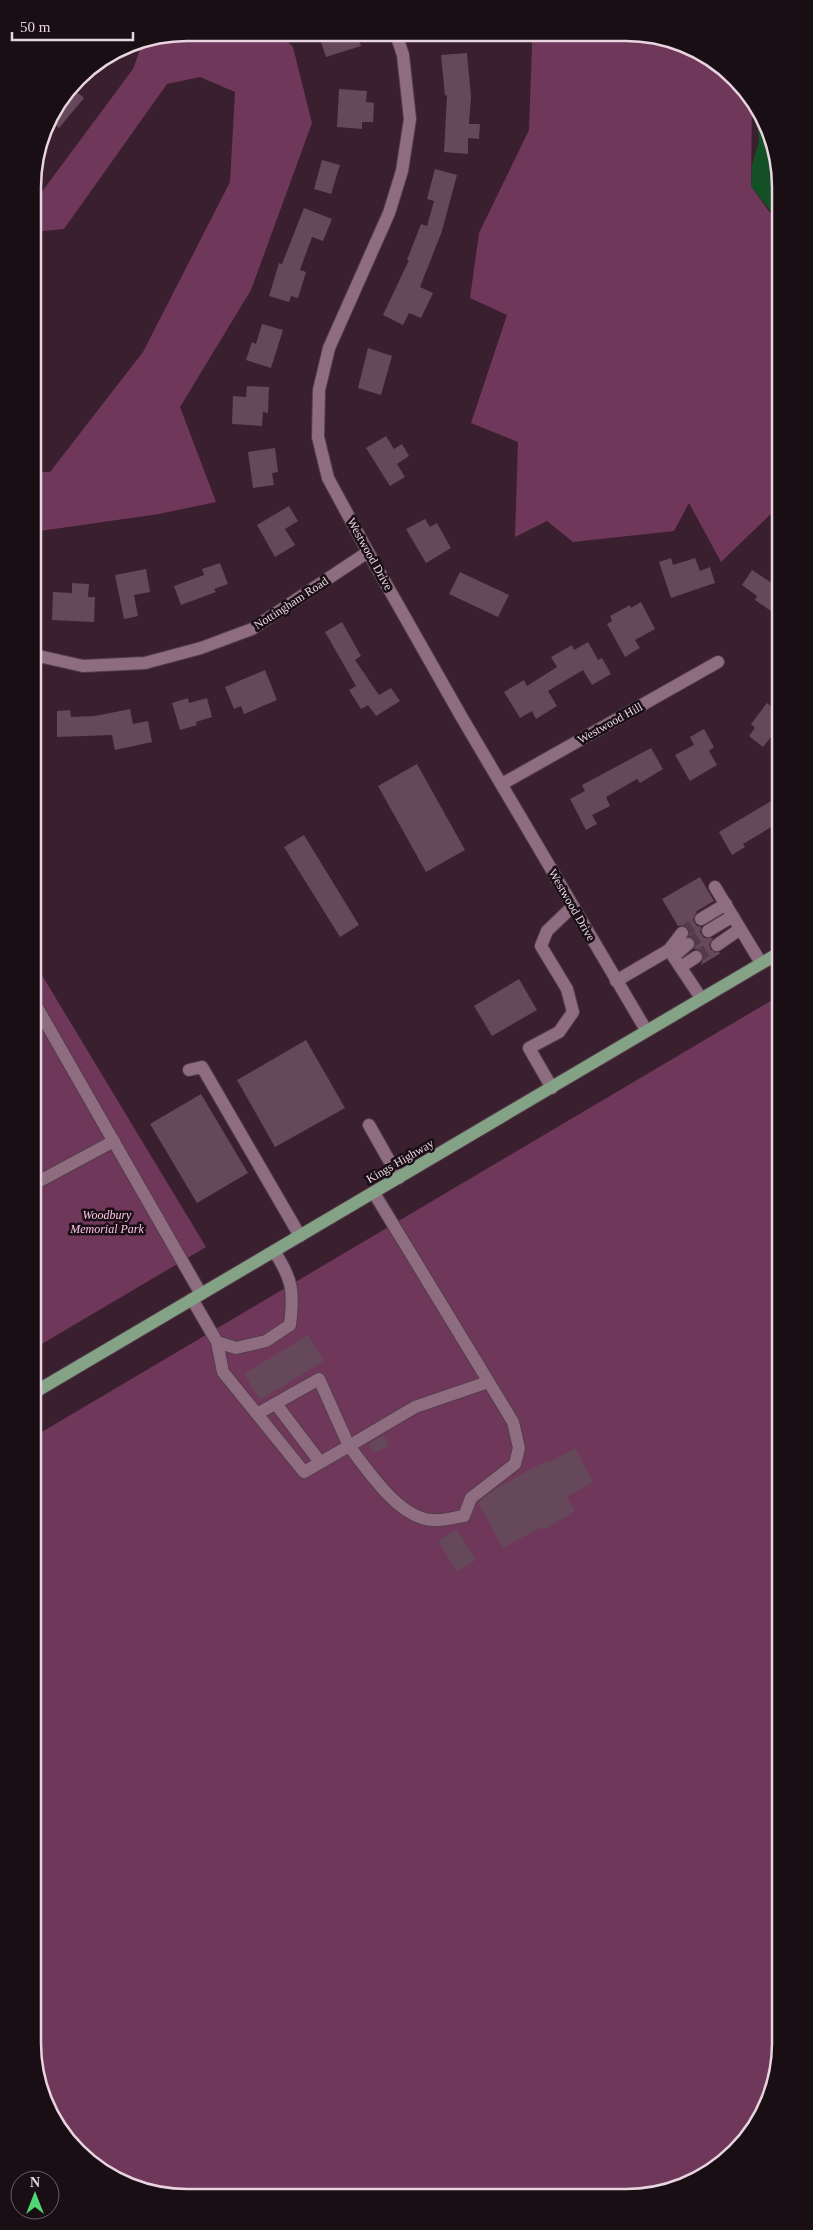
<svg xmlns="http://www.w3.org/2000/svg" width="813" height="2230" font-family="'Times New Roman',serif">
	<style>
		.green { fill: #6f375a }
		.water { fill: #135025 }
		.building { fill: #654859 }
		.lines { fill: none; stroke-linecap: round; stroke-linejoin: round }
		.minor-tunnel { stroke: #543a49; stroke-width: 12; stroke-dasharray: 12 6; stroke-linecap: butt }
		.minor-casing { stroke: #543d4b; stroke-width: 14 }
		.major-casing { stroke: #543d4b; stroke-width: 14 }
		.minor { stroke: #8e6d80; stroke-width: 12 }
		.major { stroke: #84a386; stroke-width: 12 }
		.labels { text-anchor: middle; dominant-baseline: central; stroke-width: 5; stroke-linejoin: round; paint-order: stroke }
		.street-label { font-size: 12px; fill: #e7d4de; stroke: #1a0e15 }
		.park-label { font-size: 12px; font-style: italic; fill: #fcc5e4; stroke: #1a0e15 }
		.rim { fill: none; stroke: #e7d4de; stroke-width: 2.5 }
	</style>
	<rect width="100%" height="100%" fill="#3a1f2f"/>
	<path class="green" d="M187 33H279L293 47 312 123 251 290 180 407 216 502 159 514 33 532V472H50L143 352 230 182 235 92 200 77 167 84 64 229 33 232V197H38L133 69 143 41Z
		M530 35 656 36 703 53 735 78 752 100 751 186 778 224V507L721 562 689 503 674 531 573 542 547 521 515 537 518 442 471 423 507 315 470 298 479 233 529 130 532 45Z
		M34 962 206 1247 35 1348Z
		M779 996 780 2052 769 2102 742 2145 703 2177 656 2194 157 2195 119 2181 78 2152 53 2120 36 2073 35 1436Z"/>
	<path class="water" d="M756 105 760 110 777 157 778 221 751 186 752 165 759 141Z"/>
	<path class="building" d="M318 33 357 34 361 46 326 57Z
		M467 53 471 97 469 124H480L479 139 468 138V154L444 152 447 95 445 96 441 55Z
		M72 88 84 98 59 128 48 119Z
		M339 89 367 91 366 102 374 103 373 122H362V129L337 127Z
		M322 160 340 165 331 194 314 189Z
		M435 169 457 175 442 231 420 287 433 293 421 318 409 313 403 325 383 315 409 260H407L421 224 427 226 434 201 427 199Z
		M304 208 332 219 323 241 312 237 300 270 306 272 298 298 291 296 289 302 269 296 279 263 282 264Z
		M262 324 283 330 271 368 246 360 252 342 256 344Z
		M368 348 392 356 381 395 358 388Z
		M247 386 269 387 268 413 263 412 262 426 232 424 233 396 246 397Z
		M386 436 394 449 402 444 409 456 397 464 405 477 390 486 366 448Z
		M275 448 278 472 272 473 274 485 253 488 248 452Z
		M289 506 298 521 285 529 295 545 275 557 257 525Z
		M425 519 430 527 437 523 451 548 426 563 406 529Z
		M671 558 673 565 695 558 700 571 710 567 715 583 671 598 659 562Z
		M220 563 228 584 214 589 216 592 181 605 174 586 204 575 202 569Z
		M146 569 150 592 134 595 138 616 124 619 115 575Z
		M752 570 778 587V616L755 600 757 596 742 585Z
		M460 572 509 595 498 617 449 594Z
		M72 583 89 584 88 597H95L94 622 52 620 53 592 72 593Z
		M641 602 655 629 635 640 640 648 625 657 607 624 612 621 610 616 630 605 631 608Z
		M342 622 361 656 355 660 379 695 391 688 400 701 376 716 368 705 361 709 349 690 356 686 325 632Z
		M588 642 598 660 602 658 611 674 592 685 583 670 548 691 557 706 536 719 532 711 520 718 504 692 524 680 527 686 557 667 551 657 572 645 574 650Z
		M265 670 277 700 244 714 241 706 234 709 225 687Z
		M188 698 189 703 207 698 212 717 196 722 197 725 180 730 172 703Z
		M767 703 778 712V728L763 747 749 736 755 728 751 724Z
		M130 709 133 724 148 721 152 742 115 750 112 735 57 737V711L70 710 71 717 95 716Z
		M704 729 714 747 709 751 717 765 690 781 675 755 694 745 690 737Z
		M651 748 663 769 640 783 637 779 606 797 610 806 592 815 597 824 586 830 570 799 585 791 582 785Z
		M417 764 465 850 426 872 378 786Z
		M778 797V823L743 844 745 847 732 855 719 832Z
		M304 835 359 925 340 937 284 847Z
		M700 877 714 901 697 911 693 920 697 926 701 927 700 932 704 938H713L709 945 711 950 721 953 701 965 704 956 700 950 694 949 696 942 689 936V929L684 925 678 926 662 899Z
		M519 979 537 1010 492 1036 474 1006Z
		M306 1040 345 1108 275 1147 237 1080Z
		M201 1094 248 1173 197 1203 150 1124Z
		M308 1335 324 1361 260 1400 244 1374Z
		M384 1435 389 1446 374 1453 369 1444Z
		M575 1448 593 1482 567 1497 575 1511 544 1530 542 1527 503 1548 478 1503 495 1489 546 1461 548 1463Z
		M457 1529 476 1560 457 1572 438 1541Z"/>
	<g class="lines">
		<path class="minor-tunnel" d="M682 933 701 919
			M688 944 708 931
			M696 957 717 945"/>
		<defs>
			<path id="minor" d="M396 34 403 55 410 119 402 171 389 213 329 348 319 390 318 437 328 478 368 552 461 716 646 1030
				M34 655 83 666 145 663 201 648 252 629 368 552
				M502 784 718 662
				M715 887 761 963
				M701 919 726 904
				M708 931 733 916
				M717 945 740 929
				M669 950 682 933
				M674 956 688 944
				M681 967 696 957
				M616 981 669 950 701 998
				M34 1002 201 1294
				M189 1070 202 1067 300 1236
				M552 1088 529 1048 559 1032 573 1012 567 989 541 946 547 931 572 907
				M369 1125 399 1178
				M34 1184 114 1141
				M192 1299 217 1342 236 1348 266 1341 290 1325C294 1292 293 1280 274 1251
				M217 1342 223 1372 304 1472 349 1446C368 1470 399 1519 433 1520 443 1521 455 1517 464 1516L471 1498 515 1464 519 1448 513 1422 374 1193
				M276 1404 320 1462
				M257 1414 319 1379 349 1446 415 1407 488 1382"/>
			<path id="major" d="M35 1392 779 953"/>
		</defs>
		<use href="#minor" class="minor-casing"/>
		<use href="#major" class="major-casing"/>
		<use href="#minor" class="minor"/>
		<use href="#major" class="major"/>
	</g>
	<g class="labels">
		<g class="street-label">
			<text transform="translate(370 554) rotate(61)">Westwood Drive</text>
			<text transform="translate(291 603) rotate(-33)">Nottingham Road</text>
			<text transform="translate(610 723) rotate(-29)">Westwood Hill</text>
			<text transform="translate(572 905) rotate(60)">Westwood Drive</text>
			<text transform="translate(400 1161) rotate(-30)">Kings Highway</text>
		</g>
		<g class="park-label">
			<text x="107" y="1215">Woodbury<tspan x="107" dy="14">Memorial Park</tspan></text>
		</g>
	</g>
	<path d="M0 0H813V2230H0ZM187 41H626A146 146 0 0 1 772 187V2043A146 146 0 0 1 626 2189H187A146 146 0 0 1 41 2043V187A146 146 0 0 1 187 41Z" fill="#1a0e15" fill-rule="evenodd"/>
	<path class="rim" d="M187 41H626A146 146 0 0 1 772 187V2043A146 146 0 0 1 626 2189H187A146 146 0 0 1 41 2043V187A146 146 0 0 1 187 41Z"/>
	<g transform="translate(35 2195)"><circle r="24" fill="#1a0e15" stroke="#6c5d65"/>
	<path d="M0-4L9 19L0 12L-9 19Z" fill="#51d674"/>
	<text y="-8" font-size="14" font-weight="bold" text-anchor="middle" fill="#e7d4de">N</text>
	</g>
	<path d="M12 32v8h121v-8" fill="none" stroke="#e7d4de" stroke-width="2.5"/>
	<text x="20" y="32" font-size="15" fill="#e7d4de" stroke="#1a0e15" stroke-width="4" paint-order="stroke">50 m</text>
</svg>
